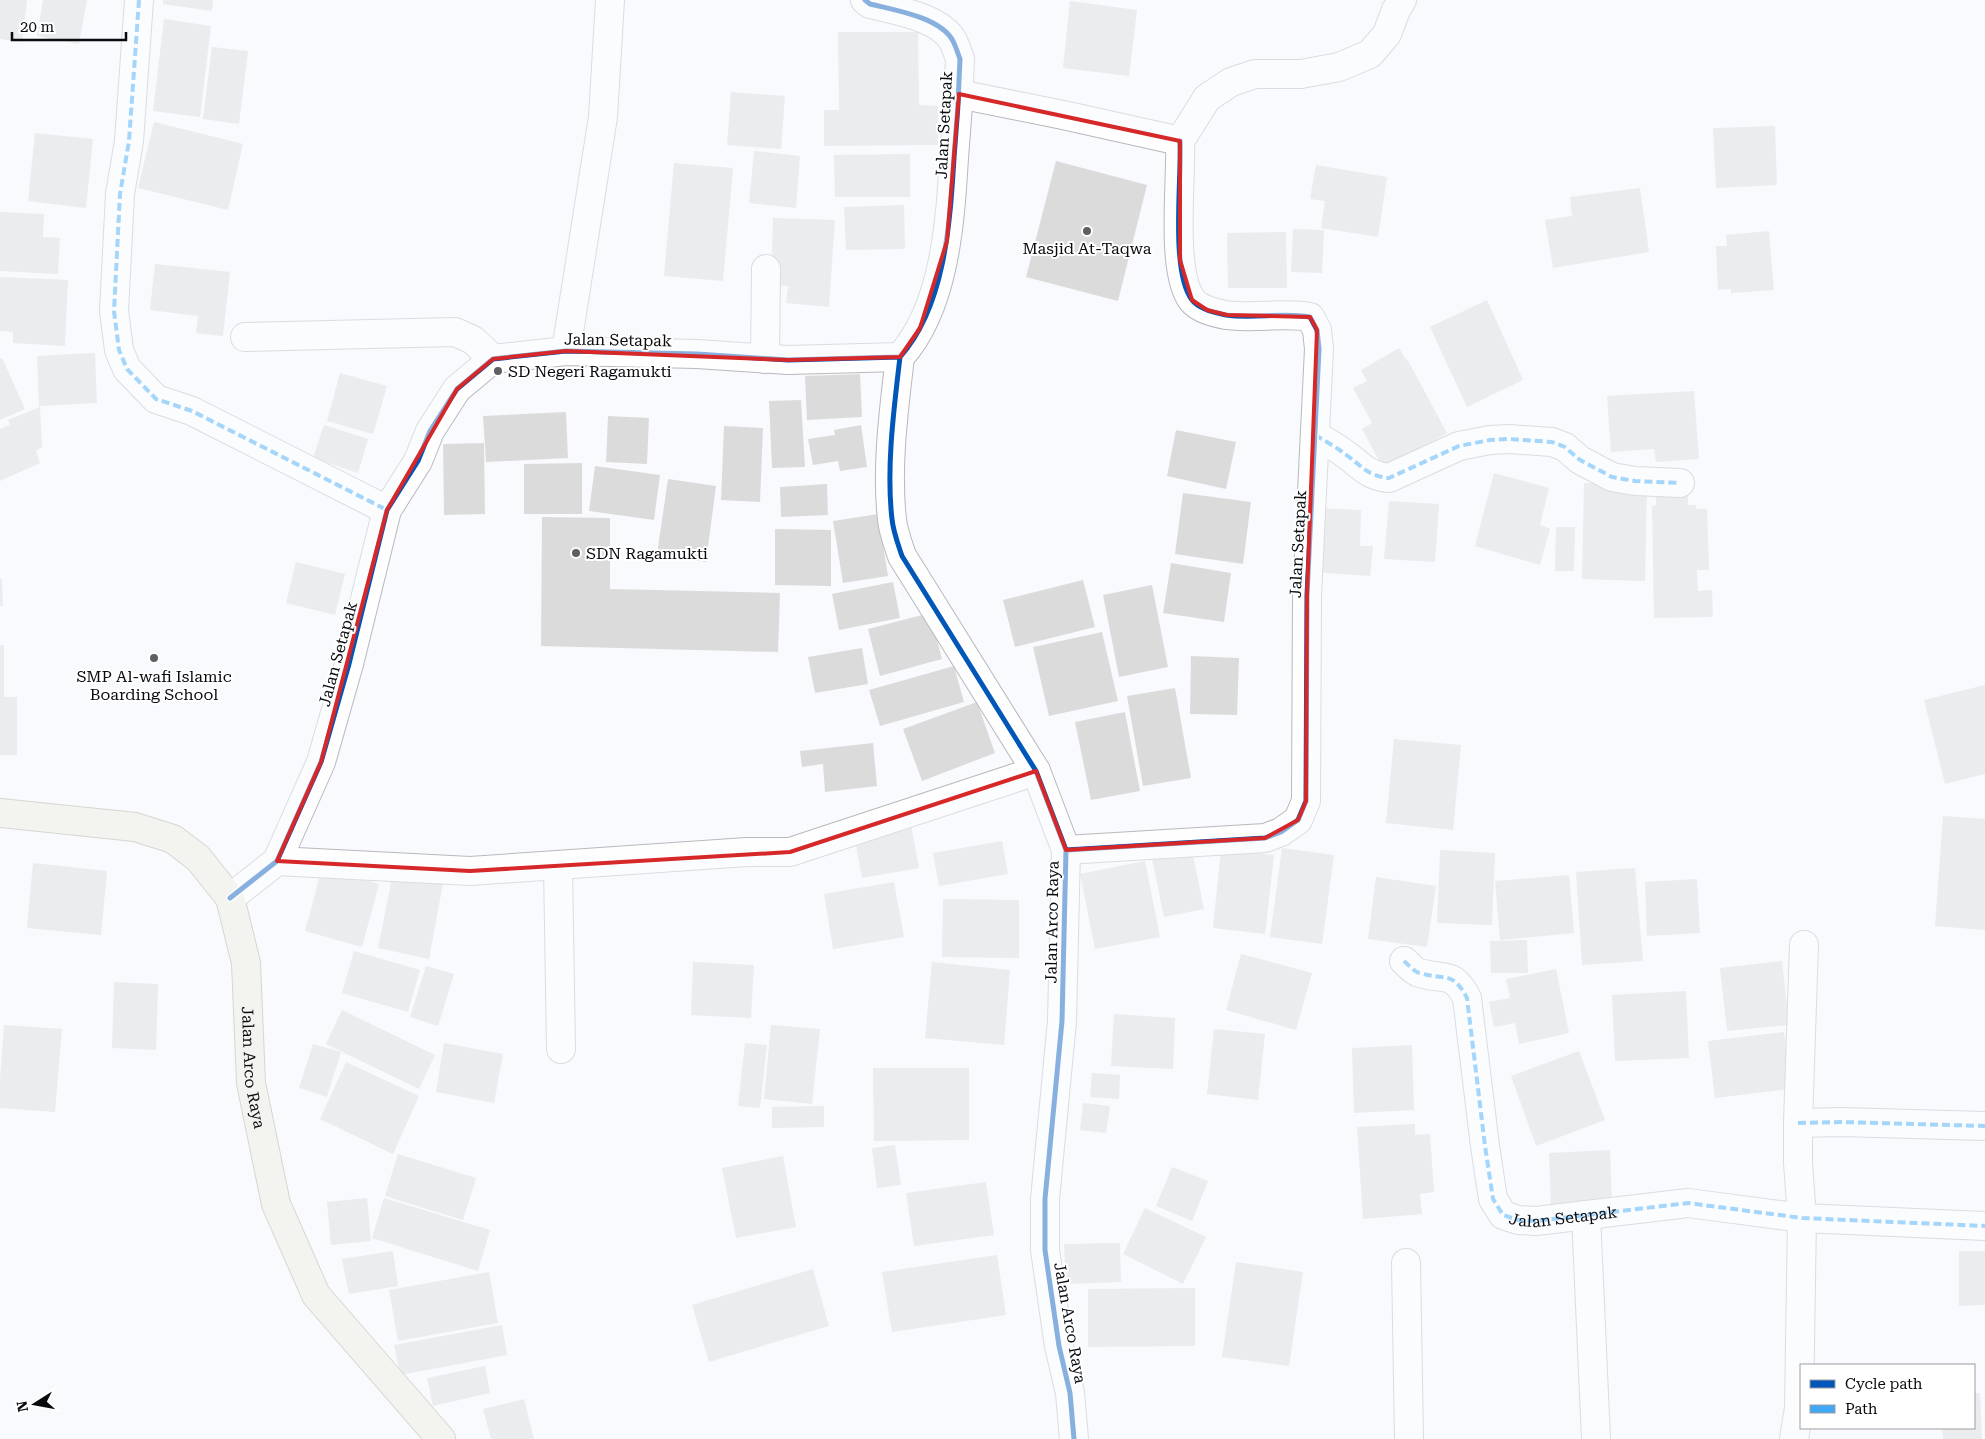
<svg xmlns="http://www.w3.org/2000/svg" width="1985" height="1439" font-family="'Roboto Serif',serif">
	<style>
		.building { fill: #dcdbdc }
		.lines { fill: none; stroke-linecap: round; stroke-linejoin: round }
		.minor-casing { stroke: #b7b9bc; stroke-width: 30 }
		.major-casing { stroke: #aeac9a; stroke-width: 30 }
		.minor { stroke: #fefeff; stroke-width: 28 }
		.major { stroke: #edece0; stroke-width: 28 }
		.quiet { stroke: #3fa9f5; stroke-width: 4; stroke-dasharray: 8 4; stroke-linecap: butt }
		.cycleway-casing { stroke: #fff; stroke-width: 8 }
		.cycleway { stroke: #0057b8; stroke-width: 5 }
		.marked { fill: none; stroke: #d62828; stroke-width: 4; stroke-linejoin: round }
		.poi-dot { fill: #5d5f62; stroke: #fff; stroke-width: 2 }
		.labels { text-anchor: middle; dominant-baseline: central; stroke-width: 4; stroke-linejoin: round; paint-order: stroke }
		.street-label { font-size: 16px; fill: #090b0f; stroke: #fff }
		.poi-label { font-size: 16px; fill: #090b0f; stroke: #fff }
	</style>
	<rect width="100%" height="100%" fill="#f8fafd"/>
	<path class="building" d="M0 0H27L22 42 0 39Z
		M43 0H87L79 44 37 36Z
		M163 0H213L212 11 163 4Z
		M1070 1 1137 10 1129 76 1063 68Z
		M164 19 211 26 200 117 153 111Z
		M838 32H918L919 105 938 106V145L824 146V110H839Z
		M212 47 248 51 239 124 203 119Z
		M731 92 785 96 781 149 727 145Z
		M154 122 243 144 228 210 138 188Z
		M1775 126 1777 185 1716 188 1713 128Z
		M35 133 93 139 86 208 28 201Z
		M754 151 800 156 796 208 749 203Z
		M910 154V197H835L834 155Z
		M1056 161 1147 185 1118 301 1026 277Z
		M674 163 733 168 723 281 664 276Z
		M1316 165 1387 177 1378 237 1321 228 1325 201 1310 199Z
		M1640 188 1649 252 1553 268 1545 220 1572 216 1570 197Z
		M904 205 905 249 846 250 844 207Z
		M0 212 44 214 43 237 60 238 58 274 0 271Z
		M773 218 835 220 829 307 786 303 788 286 771 285Z
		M1293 229 1324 230 1322 273 1291 272Z
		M1769 231 1774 290 1731 293V289L1718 290 1716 246H1727L1726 235Z
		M1286 232 1287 288H1228L1227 233Z
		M155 264 230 272 223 336 196 333 198 316 150 310Z
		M0 277 68 280 65 346 13 343V332L0 331Z
		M1487 300 1523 380 1467 407 1430 327Z
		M1399 348 1406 360 1407 359 1447 433 1384 470 1362 429 1372 423 1353 388 1367 381 1361 370Z
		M95 353 97 403 39 406 37 356Z
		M2 358 25 409 0 420V359Z
		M340 373 387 386 373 434 327 421Z
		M860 374 862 417 807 420 805 376Z
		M1694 391 1699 459 1656 462 1654 449 1611 452 1607 396Z
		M801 400 805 467 772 468 769 401Z
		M40 407 42 447 36 451 40 463 0 481V429L10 425 8 420Z
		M566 412 568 458 486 462 483 416Z
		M608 416 649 418 647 464 606 462Z
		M324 425 368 439 358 473 313 458Z
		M861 425 867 467 840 471 838 461 813 465 808 439 835 435 834 430Z
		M724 426 763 428 760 502 721 500Z
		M1176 430 1236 442 1226 489 1167 476Z
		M484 443 485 514 444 515 443 444Z
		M582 463V514H524V464Z
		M595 466 660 475 654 520 589 511Z
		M1494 473 1549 488 1540 525 1550 529 1540 565 1475 546Z
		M668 479 716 486 706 562 657 554Z
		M1584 483 1647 485 1645 581 1582 579Z
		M827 484 828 515 781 517 780 487Z
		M1656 487 1688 488V505H1696V509H1707L1709 570H1697L1698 591 1712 590 1713 617 1654 618 1652 506 1656 505Z
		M1183 493 1251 502 1243 564 1175 554Z
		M1389 501 1439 504 1435 562 1384 559Z
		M1315 508 1361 510 1360 546H1373L1370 576 1312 572Z
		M878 514 888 576 843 583 833 521Z
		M542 517 610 518V589L780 593 778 652 541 646Z
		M1556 527H1575L1574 571H1555Z
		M775 529 831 530V586L775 585Z
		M296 562 345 574 335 615 286 603Z
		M1171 563 1231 573 1224 622 1163 613Z
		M0 579H2L3 606H0Z
		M1083 580 1095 627 1015 647 1003 600Z
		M893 582 900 618 839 630 832 594Z
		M1152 585 1168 667 1119 677 1103 595Z
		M930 613 942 659 880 676 868 629Z
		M1102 632 1118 701 1049 716 1033 647Z
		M0 645H4V697H17V755H0Z
		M862 648 868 684 815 693 808 657Z
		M1191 656 1239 658 1237 715 1190 714Z
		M954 666 964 702 880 726 869 690Z
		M1985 685V774L1945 784 1924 700Z
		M1175 688 1191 778 1143 786 1127 696Z
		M977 702 995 753 922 781 903 729Z
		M1125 712 1140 791 1091 800 1075 722Z
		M1394 739 1461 745 1453 830 1386 823Z
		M873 743 877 786 825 792 823 764 802 767 800 751Z
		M1943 816 1985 819V930L1935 926Z
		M911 824 919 868 862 878 854 834Z
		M1002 841 1008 874 939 886 933 853Z
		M1191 845 1204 909 1164 917 1151 854Z
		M1282 848 1334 855 1322 944 1270 937Z
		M1221 849 1274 855 1265 934 1213 928Z
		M1440 850 1495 853 1492 925 1437 923Z
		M1145 861 1160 937 1095 949 1080 874Z
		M33 863 107 871 101 935 27 928Z
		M322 868 379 884 362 947 305 931Z
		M394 868 444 878 429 959 378 948Z
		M1635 868 1643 961 1582 965 1576 872Z
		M1569 875 1574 933 1500 940 1495 881Z
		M1376 877 1436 886 1427 947 1368 939Z
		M1697 879 1700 933 1647 936 1645 882Z
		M894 882 904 937 833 949 824 894Z
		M943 899 1019 900V958L942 957Z
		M1527 940 1528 973H1491L1490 941Z
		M354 951 420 970 408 1012 342 993Z
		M1241 954 1312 973 1296 1030 1226 1010Z
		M1782 961 1789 1025 1727 1031 1720 968Z
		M693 962 754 965 751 1018 691 1015Z
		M932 962 1010 970 1004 1045 925 1038Z
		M426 966 454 974 438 1026 410 1017Z
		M1556 969 1569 1033 1519 1044 1515 1023 1494 1027 1489 1002 1510 998 1506 979Z
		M114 982 158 984 156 1050 112 1048Z
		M1686 991 1689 1058 1615 1061 1612 995Z
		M342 1010 435 1055 419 1089 326 1044Z
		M1114 1014 1175 1018 1173 1069 1111 1066Z
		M4 1025 62 1029 55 1112 0 1108V1080Z
		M771 1025 820 1029 812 1104 764 1099Z
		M1214 1029 1265 1034 1258 1100 1207 1094Z
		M1784 1032 1791 1089 1715 1098 1708 1041Z
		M444 1043 503 1054 494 1103 436 1092Z
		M745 1043 767 1045 760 1108 738 1106Z
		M313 1044 341 1052 327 1097 299 1088Z
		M1412 1045 1414 1110 1354 1113 1352 1048Z
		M1579 1051 1605 1120 1536 1146 1511 1076Z
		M346 1062 419 1096 393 1154 320 1119Z
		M873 1068H969V1140L874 1141Z
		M1092 1073 1120 1075 1119 1099 1090 1097Z
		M1083 1103 1110 1106 1106 1133 1080 1130Z
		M824 1106V1127L772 1128V1107Z
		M1415 1124V1135L1430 1134 1434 1192 1420 1194 1422 1214 1363 1219 1357 1127Z
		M895 1145 901 1185 877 1188 872 1148Z
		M1610 1150 1612 1204 1551 1207 1549 1153Z
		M398 1154 476 1178 463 1220 385 1196Z
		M783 1156 796 1227 736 1238 722 1168Z
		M1172 1167 1208 1181 1192 1221 1156 1206Z
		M986 1182 994 1235 914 1246 906 1193Z
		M367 1198 371 1241 331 1245 327 1202Z
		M384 1198 490 1230 478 1271 372 1238Z
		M1145 1208 1206 1237 1183 1284 1123 1254Z
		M1120 1243 1121 1282 1066 1284 1064 1244Z
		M393 1251 398 1286 349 1294 342 1259Z
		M1959 1251H1985V1305L1959 1306Z
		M997 1255 1006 1315 892 1332 882 1272Z
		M1236 1262 1303 1272 1289 1366 1222 1357Z
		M813 1269 829 1326 709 1362 692 1305Z
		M489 1272 498 1323 398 1341 389 1290Z
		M1195 1288V1346L1088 1347V1289Z
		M502 1325 507 1355 400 1375 394 1345Z
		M485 1366 490 1393 433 1406 427 1378Z
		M1974 1393H1980L1982 1439H1943L1942 1428H1974Z
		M524 1399 534 1439H491L483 1409Z"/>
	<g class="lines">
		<defs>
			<g id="minor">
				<path d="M139 0 129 141 120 194 114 311 119 350 127 369 156 399 192 411 387 510"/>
				<path d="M959 94 1063 115 1180 141 1207 98 1231 82 1255 74H1301L1339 67 1370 54 1387 34 1396 10 1402 0"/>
				<path d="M245 337 455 332 473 340 493 359"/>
				<path d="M566 351 603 117 610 0"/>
				<path d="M900 357C894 408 886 468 892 519 893 531 898 544 902 556L1036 771 1066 850 1062 1021 1045 1199V1250L1059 1346 1070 1393 1074 1439"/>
				<path d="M765 359 766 269"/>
				<path d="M1315 435C1325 441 1336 447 1345 454 1361 465 1367 476 1389 478L1459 446 1490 440 1509 439 1552 442 1565 447 1580 460 1612 477 1635 481 1680 483"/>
				<path d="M1066 850 1265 838 1281 832 1298 820 1306 801 1307 595 1319 349 1317 330 1310 317C1283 312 1254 319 1226 315 1215 313 1199 309 1192 300 1170 271 1182 178 1180 141"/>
				<path d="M277 861 470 871 747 852H790L1036 771"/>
				<path d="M558 866 561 1049"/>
				<path d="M230 898 277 861 321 762 349 664 387 510 418 461 430 431 457 389 493 359 566 351 697 354 788 360 900 357C945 307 950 223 954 158 957 125 959 92 960 59 958 54 956 47 953 41 940 17 894 10 870 4L865 0"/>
				<path id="s1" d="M1404 961C1409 965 1414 972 1420 973 1446 981 1452 970 1467 998L1485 1146 1493 1199 1503 1215 1518 1220 1536 1221 1688 1203 1802 1218 1985 1226"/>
				<path d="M1798 1123 1841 1122 1985 1126"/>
				<path d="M1586 1215 1596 1439"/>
				<path d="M1406 1263 1409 1439"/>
				<path d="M1794 1439 1799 1408 1802 1218 1798 1163V1123L1804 945"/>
			</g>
			<g id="major">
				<path id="s2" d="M0 813 135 827 173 839 198 858 230 898 246 963 251 1083 276 1204 316 1295 441 1439"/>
			</g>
		</defs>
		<use href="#minor" class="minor-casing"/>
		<use href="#major" class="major-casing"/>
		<use href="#minor" class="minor"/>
		<use href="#major" class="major"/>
		<path class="quiet" d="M139 0 129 141 120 194 114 311 119 350 127 369 156 399 192 411 387 510
			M1315 435C1325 441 1336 447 1345 454 1361 465 1367 476 1389 478L1459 446 1490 440 1509 439 1552 442 1565 447 1580 460 1612 477 1635 481 1680 483
			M1404 961C1409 965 1414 972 1420 973 1446 981 1452 970 1467 998L1485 1146 1493 1199 1503 1215 1518 1220 1536 1221 1688 1203 1802 1218 1985 1226
			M1798 1123 1841 1122 1985 1126"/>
		<defs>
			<path id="cycleway" d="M900 357C894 408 886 468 892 519 893 531 898 544 902 556L1036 771 1066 850 1062 1021 1045 1199V1250L1059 1346 1070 1393 1074 1439
				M1066 850 1265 838 1281 832 1298 820 1306 801 1307 595 1319 349 1317 330 1310 317C1283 312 1254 319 1226 315 1215 313 1199 309 1192 300 1170 271 1182 178 1180 141
				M230 898 277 861 321 762 349 664 387 510 418 461 430 431 457 389 493 359 566 351 697 354 788 360 900 357C945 307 950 223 954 158 957 125 959 92 960 59 958 54 956 47 953 41 940 17 894 10 870 4L865 0"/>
		</defs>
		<use href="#cycleway" class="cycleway-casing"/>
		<use href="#cycleway" class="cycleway"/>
	</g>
	<path d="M0 0H1985V1439H0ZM959 94 1180 141V260L1192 300 1207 310 1227 315 1310 317 1317 330 1307 595 1306 801 1298 820 1265 838 1066 850 1036 771 790 852 470 871 277 861 321 762 387 510 457 389 493 359 566 351 788 360 900 357 920 328 947 241Z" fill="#f8fafd" fill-opacity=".55" fill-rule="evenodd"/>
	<path class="marked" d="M959 94 1180 141V260L1192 300 1207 310 1227 315 1310 317 1317 330 1307 595 1306 801 1298 820 1265 838 1066 850 1036 771 790 852 470 871 277 861 321 762 387 510 457 389 493 359 566 351 788 360 900 357 920 328 947 241Z"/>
	<g class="poi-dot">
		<circle cx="1087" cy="231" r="5"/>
		<circle cx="498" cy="371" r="5"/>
		<circle cx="576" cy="553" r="5"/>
		<circle cx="154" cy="658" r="5"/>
	</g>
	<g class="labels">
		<g class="street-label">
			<text transform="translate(944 125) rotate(-87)">Jalan Setapak</text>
			<text transform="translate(618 340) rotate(1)">Jalan Setapak</text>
			<text transform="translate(1298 544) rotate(-87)">Jalan Setapak</text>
			<text transform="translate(338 654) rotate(-75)">Jalan Setapak</text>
			<text transform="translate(1052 922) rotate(-89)">Jalan Arco Raya</text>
			<text stroke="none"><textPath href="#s2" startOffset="430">Jalan Arco Raya</textPath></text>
			<text stroke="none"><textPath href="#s1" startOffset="360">Jalan Setapak</textPath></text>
			<text transform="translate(1070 1323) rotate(80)">Jalan Arco Raya</text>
		</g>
		<g class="poi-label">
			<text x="1087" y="248">Masjid At-Taqwa</text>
			<text x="508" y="371" text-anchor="start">SD Negeri Ragamukti</text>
			<text x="586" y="553" text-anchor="start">SDN Ragamukti</text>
			<text x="154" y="676">SMP Al-wafi Islamic<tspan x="154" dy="18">Boarding School</tspan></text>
		</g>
	</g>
	<rect x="1800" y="1364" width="175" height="65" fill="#ffffff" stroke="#9d9d9f"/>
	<rect x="1810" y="1380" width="25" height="8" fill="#0057b8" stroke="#9d9d9f"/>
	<text x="1845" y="1389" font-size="15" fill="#090b0f">Cycle path</text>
	<rect x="1810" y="1405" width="25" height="8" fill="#3fa9f5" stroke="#9d9d9f"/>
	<text x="1845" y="1414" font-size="15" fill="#090b0f">Path</text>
	<g transform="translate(35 1404) rotate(259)" stroke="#ffffff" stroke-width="4" paint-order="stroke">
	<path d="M0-4L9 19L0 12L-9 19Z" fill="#090b0f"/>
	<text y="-8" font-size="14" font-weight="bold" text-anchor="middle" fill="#090b0f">N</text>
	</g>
	<path d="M12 32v8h114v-8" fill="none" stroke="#090b0f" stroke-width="2.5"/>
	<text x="20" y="32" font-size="15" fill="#090b0f" stroke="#ffffff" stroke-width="4" paint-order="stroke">20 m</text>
</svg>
